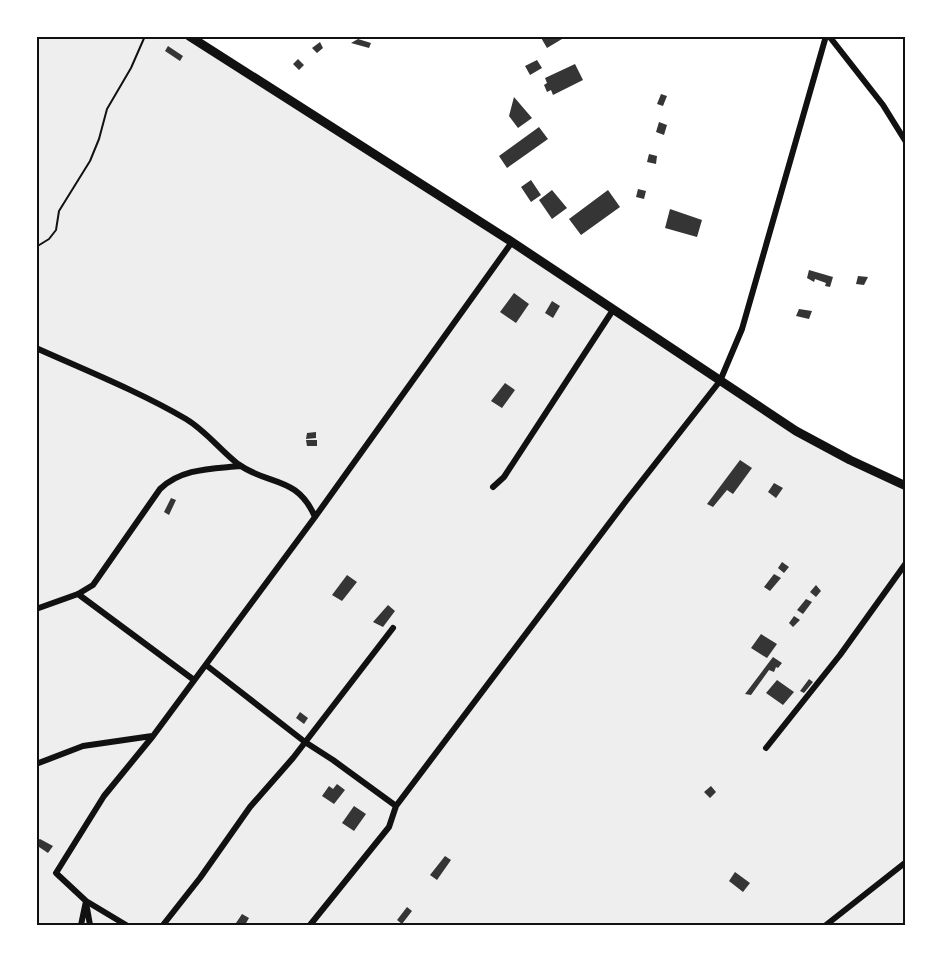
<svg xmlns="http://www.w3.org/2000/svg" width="942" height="961" font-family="'PT Sans',sans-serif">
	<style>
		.green { fill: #eee }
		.building { fill: #353535 }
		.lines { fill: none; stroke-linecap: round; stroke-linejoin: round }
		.path { stroke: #111; stroke-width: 2 }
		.minor { stroke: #111; stroke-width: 6 }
		.primary { stroke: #111; stroke-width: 9 }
		.neatline { fill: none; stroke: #111; stroke-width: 2 }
	</style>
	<rect width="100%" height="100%" fill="#fff"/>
	<path class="green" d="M36 36H189L796 431 906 486V925H36Z"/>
	<path class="building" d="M540 36H567L547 48Z
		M358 39 371 43 369 48 351 43Z
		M320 42 323 48 317 53 312 48Z
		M168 46 183 56 180 61 165 51Z
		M298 59 304 65 299 70 293 64Z
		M537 60 542 68 530 75 525 66Z
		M575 64 583 80 553 95 551 90 547 92 544 85 547 83 545 78Z
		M661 94 667 96 663 106 657 104Z
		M514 97 532 118 518 128 509 116Z
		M659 122 667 125 664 135 656 132Z
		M539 127 548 139 507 168 499 156Z
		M649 154 657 156 656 164 647 162Z
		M531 180 541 195 531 202 521 187Z
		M638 189 646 191 644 199 636 197Z
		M552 190 567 208 552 219 539 200Z
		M608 190 620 207 581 235 569 219Z
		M670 209 702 220 697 237 665 228Z
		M809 270 833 277 830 287 825 286 826 283 815 279 814 282 807 278Z
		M858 276 868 277 864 285 856 284Z
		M514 293 529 304 516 323 500 312Z
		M552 301 560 306 553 318 545 313Z
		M799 309 812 311 809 319 796 316Z
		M505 383 515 390 502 408 491 401Z
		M316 432V438L306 439 307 433Z
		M306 440H317V446H307Z
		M740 460 752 468 733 494 727 490 713 507 707 504Z
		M774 483 783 488 776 498 768 492Z
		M171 498 176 500 169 515 164 512Z
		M782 562 789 567 784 573 778 568Z
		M774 574 781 578 770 591 764 587Z
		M347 575 357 582 342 601 332 595Z
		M816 585 821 591 816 597 810 592Z
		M806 599 812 602 803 614 797 610Z
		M388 605 395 611 383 627 373 622Z
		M794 616 800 620 793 627 789 623Z
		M761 634 777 644 767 658 751 648Z
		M773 657 782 663 778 668 776 667 774 672 769 670 751 695 745 694Z
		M809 679 813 682 804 693 800 691Z
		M777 680 794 692 783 705 766 693Z
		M300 712 308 718 304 724 296 718Z
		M337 784 345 790 334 804 322 796 329 786 333 789Z
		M711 786 716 792 710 798 704 792Z
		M354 806 366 814 354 831 342 823Z
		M40 839 53 846 48 853 36 845 38 840Z
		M445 856 451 860 437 880 430 875Z
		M735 872 750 883 743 892 729 881Z
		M407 907 412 911 402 924 397 920Z
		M242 914 249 918 245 925H240L236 923Z"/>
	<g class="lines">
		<path class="path" d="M36 247 49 239 56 230 59 211 90 161 99 139 107 109 131 68 145 36"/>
		<path class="minor" d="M829 36 883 105 906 142
			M36 348C85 370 140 392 186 419 206 431 220 450 238 464 268 486 297 475 315 517
			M493 487 504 477 613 310
			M78 594 194 680
			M36 609 78 594 93 585 160 489C182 468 212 469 240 466
			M206 665 305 742 333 760 396 806 389 827 310 925
			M766 748 840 655 906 563
			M36 764 83 746 152 736
			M396 806 626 501 720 381 742 329 826 36
			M87 908 90 925
			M81 925 86 901
			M126 925 86 901 56 873 104 796 153 736 315 517 512 242
			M163 925 200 878 250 807 293 758 393 628
			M826 925 906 862"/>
		<path class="primary" d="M189 36 512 242 796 431 850 460 906 486"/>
	</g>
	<rect width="942" height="961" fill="none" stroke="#ffffff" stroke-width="75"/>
	<rect x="38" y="38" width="866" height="886" class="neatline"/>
</svg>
